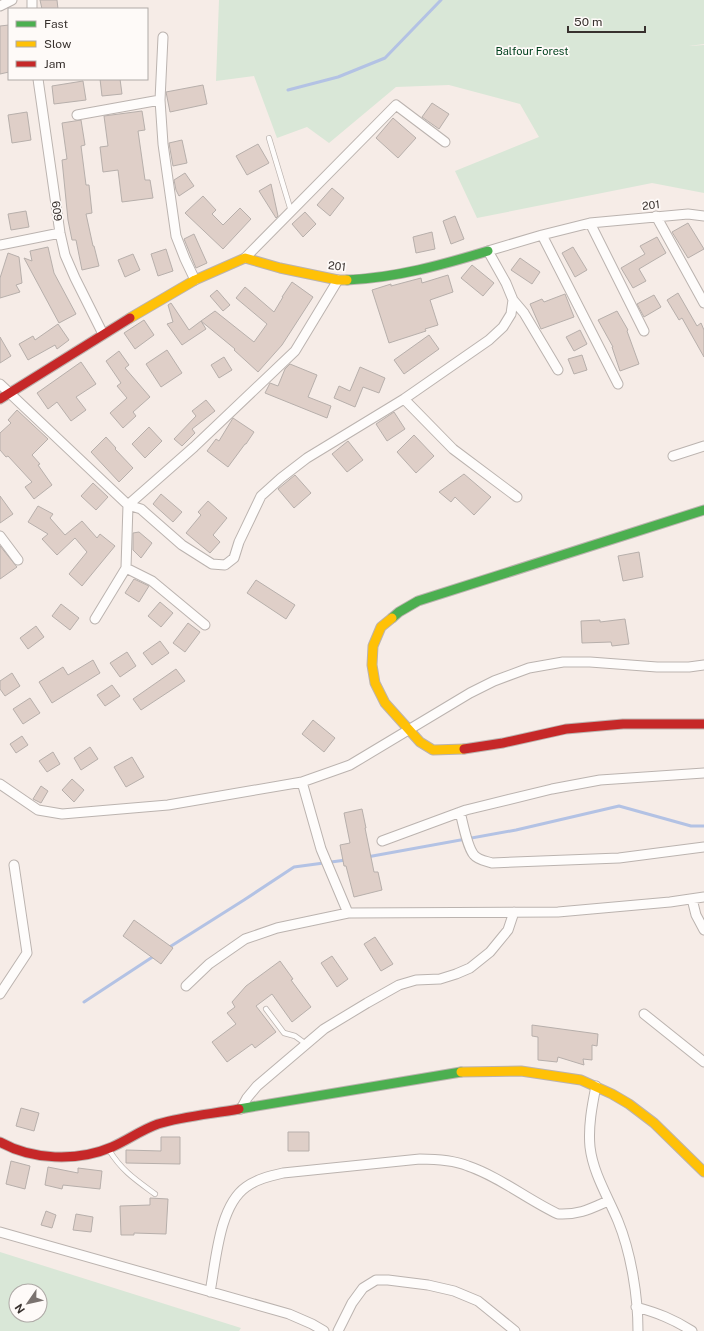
<svg xmlns="http://www.w3.org/2000/svg" width="704" height="1331" font-family="'Public Sans',sans-serif">
	<style>
		.green { fill: #d9e7d7; fill-rule: evenodd }
		.lines { fill: none; stroke-linecap: round; stroke-linejoin: round }
		.stream { stroke: #b3c2e4; stroke-width: 3 }
		.building { fill: #dfcfc8; stroke: #b7afab }
		.lane-casing { stroke: #bbb3af; stroke-width: 6 }
		.street-casing { stroke: #bbb3af; stroke-width: 11 }
		.fast-casing { stroke: #bbb3af; stroke-width: 11 }
		.slow-casing { stroke: #bbb3af; stroke-width: 11 }
		.jam-casing { stroke: #bbb3af; stroke-width: 11 }
		.lane { stroke: #fefcfb; stroke-width: 4.5 }
		.street { stroke: #fefcfb; stroke-width: 9 }
		.fast { stroke: #4caf50; stroke-width: 9 }
		.slow { stroke: #ffc107; stroke-width: 9 }
		.jam { stroke: #c62828; stroke-width: 9 }
		.labels { text-anchor: middle; dominant-baseline: central; stroke-width: 3.5; stroke-linejoin: round; paint-order: stroke }
		.park-label { font-size: 11px; fill: #00421e; stroke: #fefaf8 }
		.street-label { font-size: 11px; fill: #38312e; stroke: #fefaf8 }
	</style>
	<rect width="100%" height="100%" fill="#f6ece7"/>
	<path class="green" d="M219 0H704V44L689 46 704 45V193L652 183 477 218 455 171 539 137 520 104 449 85 396 87 329 143 307 127 277 138 254 76 216 81Z
		M0 1252 241 1328 239 1331H0ZM16 1291H40V1315H16Z"/>
	<g class="lines">
		<path class="stream" d="M288 90 338 77 385 58 441 0
			M367 857 516 830 619 806 691 826H704
			M168 948 244 900 294 867 346 860
			M84 1002 154 956"/>
	</g>
	<path class="building" d="M40 0H57L58 9H42Z
		M9 25V72L0 74V26Z
		M100 79H120L122 94 102 96Z
		M83 81 86 100 54 104 52 86Z
		M203 85 207 104 170 112 166 92Z
		M432 103 449 114 439 129 422 117Z
		M142 111 145 130 138 131 145 180H150L153 198 122 202 118 170 103 172 100 147 108 146 104 116Z
		M27 112 31 140 12 143 8 115Z
		M393 118 416 138 398 158 376 138Z
		M81 120 85 145 81 146 86 185H89L92 213 86 214 93 246H94L99 266 82 270 76 240H72L68 220 62 160 67 159 62 123Z
		M182 140 187 163 173 166 169 143Z
		M258 144 269 163 247 175 236 156Z
		M185 173 194 186 179 196 176 190 174 180Z
		M271 184 278 216 276 218 259 191Z
		M332 188 344 198 330 216 317 205Z
		M203 196 216 210 212 214 223 225 240 208 251 219 223 249 185 213Z
		M26 211 29 227 11 230 8 214Z
		M305 212 316 224 303 237 292 224Z
		M455 216 464 239 451 244 443 221Z
		M688 223 704 249 688 258 672 232Z
		M432 232 435 249 416 253 413 237Z
		M194 234 207 263 196 268 184 239Z
		M657 237 666 253 639 269 646 281 633 288 621 268 645 254 640 246Z
		M48 247 54 273 76 314 59 323 24 258 32 261 30 251Z
		M573 247 587 270 575 277 562 253Z
		M166 249 173 271 158 276 151 254Z
		M8 253 19 257 22 283 16 285 20 292 0 298V278Z
		M133 254 140 270 125 277 118 260Z
		M520 258 540 272 532 284 511 270Z
		M472 265 494 283 483 296 461 278Z
		M448 275 453 292 430 300 438 325 425 329 426 331 389 343 372 290 391 284V286L421 278 422 283Z
		M292 282 313 297 282 345 258 372 234 350 235 349 201 321 215 311 254 342 267 324 236 298 245 287 274 312 283 297H282Z
		M217 290 230 305 223 311 210 296Z
		M678 293 697 326 701 323 704 330V357L682 318 679 320 667 300Z
		M565 294 574 317 541 329 530 304 542 299 544 302Z
		M654 295 661 307 644 317 637 304Z
		M171 303 189 330 201 321 206 329 182 345 167 324 173 322 168 305Z
		M617 311 628 330 627 331 639 364 620 371 612 347H613L598 320Z
		M144 320 154 335 135 349 124 333Z
		M58 324 69 340 57 349 55 345 28 360 19 344 33 336 35 340Z
		M580 330 587 344 574 351 566 337Z
		M429 335 439 349 404 374 394 360Z
		M0 337 11 356 0 363Z
		M167 350 182 373 161 387 146 364Z
		M119 351 129 365 125 368 150 397 133 412 136 416 123 428 110 413 127 398 117 386 121 383 106 361Z
		M582 355 587 370 574 374 568 359Z
		M224 357 232 370 219 378 211 365Z
		M81 362 96 384 76 397 86 410 71 421 57 402 48 409 37 393Z
		M290 364 317 375 308 397 331 406 327 418 265 393 270 383 278 386 285 369Z
		M360 367 385 378 379 393 363 387 355 407 334 398 339 386 350 391Z
		M206 400 215 411 192 429 195 433 182 446 174 439 196 416 192 411Z
		M17 410 48 439 32 455 40 464 38 465 52 485 34 499 25 487 32 482 8 456 6 457 0 450V433L11 423 8 420Z
		M394 412 405 429 387 441 376 424Z
		M233 418 254 432 246 444H245L228 467 207 451 216 439 219 441Z
		M149 427 162 441 145 458 132 444Z
		M414 435 434 456 416 473 397 452Z
		M106 437 116 448 115 449 133 468 119 482 91 452Z
		M348 441 363 460 347 472 332 454Z
		M464 474 491 497 474 515 455 497 451 502 439 492Z
		M295 475 311 493 294 508 278 489Z
		M93 483 108 497 96 510 81 496Z
		M161 494 182 512 173 522 153 504Z
		M0 496 13 514 0 523Z
		M208 501 227 518 213 535 220 542 210 553 186 533 201 515 198 512Z
		M38 506 53 514 50 518 65 535 82 521 97 538 100 534 115 546 82 586 69 574 87 552 75 538 57 555 42 539 48 534 28 522Z
		M139 532 152 543 141 558 133 550V533Z
		M0 546 17 567 0 579Z
		M639 552 643 577 623 581 618 556Z
		M134 579 149 586 139 602 125 593Z
		M256 580 295 605 286 619 247 593Z
		M160 602 173 613 161 627 148 616Z
		M61 604 79 618 70 630 52 616Z
		M625 619 629 644 612 646 611 642 582 643 581 621 600 620V622Z
		M188 623 200 632 185 652 173 643Z
		M36 626 44 637 28 649 20 638Z
		M160 641 169 653 152 665 143 653Z
		M127 652 136 666 120 677 110 663Z
		M93 660 100 673 52 703 39 682 63 667 68 675Z
		M176 669 185 681 141 710 133 699Z
		M12 673 20 686 5 696 0 689V681Z
		M112 685 120 696 105 706 97 695Z
		M30 698 40 713 23 724 13 709Z
		M313 720 335 738 324 752 302 734Z
		M22 736 28 745 16 753 10 744Z
		M90 747 98 759 81 770 74 758Z
		M53 752 60 764 47 772 39 761Z
		M132 757 144 777 126 787 114 767Z
		M72 779 84 790 74 802 62 790Z
		M41 786 48 791 41 803 33 799Z
		M362 809 366 828H365L374 872H378L382 890 354 897 346 866H344L340 845 350 843 344 813Z
		M134 920 173 948 161 964 123 936Z
		M375 937 393 964 381 971 364 944Z
		M332 956 348 979 337 987 321 963Z
		M280 961 293 979 291 980 311 1007 292 1022 272 994 256 1006 276 1032 255 1048 252 1044 227 1062 212 1042 236 1024 227 1013 235 1007 232 1002 246 986Z
		M532 1025 598 1034 597 1046 592 1045V1060L583 1059 584 1065 558 1057 557 1062 538 1060V1037L532 1036Z
		M21 1108 39 1113 34 1131 16 1126Z
		M288 1132H309V1151H288Z
		M161 1137H180V1164L126 1163V1150L161 1151Z
		M11 1161 30 1166 25 1189 6 1184Z
		M48 1167 78 1173V1168L102 1171 100 1189 63 1185 62 1189 45 1185Z
		M150 1198 168 1199 166 1234 134 1233V1235H121L120 1206 150 1205Z
		M46 1211 56 1215 52 1228 41 1225Z
		M76 1214 93 1217 91 1232 73 1230Z"/>
	<g class="lines">
		<defs>
			<path id="lane" d="M269 138 291 211
				M266 1009 284 1033 295 1036 306 1044
				M109 1150C122 1171 136 1180 155 1194"/>
			<path id="street" d="M32 0V9
				M0 6 12 0
				M163 37 160 100 163 144 176 236 185 259 195 280
				M38 79 60 233 65 255 75 278 103 334
				M77 115 160 100
				M656 216 704 303
				M590 223 644 331
				M542 235 618 384
				M0 245 60 233
				M245 258 396 105 445 142
				M558 370 524 313 513 300 506 283 488 251 542 235 590 223 688 214 704 216
				M0 384 128 505 126 568 95 619
				M404 399 453 449 517 497
				M673 456 704 446
				M128 505 141 509 182 545 212 564 225 565 234 558 239 542 261 496 281 478 307 458 404 399 489 340 503 327 511 314 513 300
				M128 505 194 447 295 351 338 280
				M0 536 18 560
				M126 568 152 581 205 625
				M302 782 321 849 348 913
				M0 784 38 810 62 814 168 805 302 782 350 765 470 693 494 681 529 668 563 662H590L657 667H689L704 665
				M460 812C463 823 467 847 474 855 478 860 486 861 492 863L619 858 704 847
				M382 841 466 810 552 789 600 780 704 773
				M692 899 696 915 704 930
				M186 986 209 964 245 939 277 928 348 913 558 912 670 902 704 897
				M0 994 27 953 14 865
				M644 1014 704 1062
				M596 1086C592 1106 588 1127 590 1147 593 1173 608 1197 618 1221 631 1253 638 1296 638 1331
				M241 1109 247 1098 257 1086 324 1029 367 1003 399 985 416 980 440 979 456 974 470 968 490 952 508 930 514 912
				M0 1232 289 1314 312 1324 324 1331
				M210 1292C216 1261 219 1206 246 1187 257 1179 270 1176 283 1173L420 1159C436 1159 453 1160 468 1166 500 1177 528 1200 558 1214 579 1215 590 1209 608 1201
				M636 1307C658 1313 673 1319 692 1331
				M338 1331 352 1303 363 1288 376 1280H388L428 1285 454 1291 478 1301 515 1331"/>
			<path id="fast" d="M347 280C395 278 442 265 488 251
				M392 618 399 612 418 601 704 510
				M239 1109 461 1072"/>
			<path id="slow" d="M130 318 195 280 245 258 280 268 338 280H347
				M392 618 381 627 373 646 372 665 375 683 385 703 420 742 433 750 464 749
				M461 1072 521 1071 581 1080 612 1094 629 1104 654 1123 704 1172"/>
			<path id="jam" d="M0 399 130 318
				M464 749 503 743 566 729 623 724H704
				M0 1142C32 1160 77 1162 112 1147 128 1140 141 1130 158 1124 184 1116 212 1114 239 1109"/>
		</defs>
		<use href="#lane" class="lane-casing"/>
		<use href="#street" class="street-casing"/>
		<use href="#fast" class="fast-casing"/>
		<use href="#slow" class="slow-casing"/>
		<use href="#jam" class="jam-casing"/>
		<use href="#lane" class="lane"/>
		<use href="#street" class="street"/>
		<use href="#fast" class="fast"/>
		<use href="#slow" class="slow"/>
		<use href="#jam" class="jam"/>
	</g>
	<g class="labels">
		<g class="park-label">
			<text x="532" y="51">Balfour Forest</text>
		</g>
		<g class="street-label">
			<text transform="translate(651 205) rotate(-6)">201</text>
			<text transform="translate(57 211) rotate(82)">609</text>
			<text transform="translate(337 266) rotate(6)">201</text>
		</g>
	</g>
	<rect x="8" y="8" width="140" height="72" fill="#fefaf8" stroke="#afaaa7"/>
	<rect x="16" y="21" width="20" height="6" fill="#4caf50" stroke="#afaaa7"/>
	<text x="44" y="28" font-size="12" fill="#38312e">Fast</text>
	<rect x="16" y="41" width="20" height="6" fill="#ffc107" stroke="#afaaa7"/>
	<text x="44" y="48" font-size="12" fill="#38312e">Slow</text>
	<rect x="16" y="61" width="20" height="6" fill="#c62828" stroke="#afaaa7"/>
	<text x="44" y="68" font-size="12" fill="#38312e">Jam</text>
	<g transform="translate(28 1303) rotate(236)"><circle r="19" fill="#fefaf8" stroke="#afaaa7"/>
	<path d="M0-3L7 15L0 10L-7 15Z" fill="#7a726f"/>
	<text y="-6" font-size="11" font-weight="bold" text-anchor="middle" fill="#38312e">N</text>
	</g>
	<path d="M568 26v6h77v-6" fill="none" stroke="#38312e" stroke-width="2"/>
	<text x="574" y="26" font-size="12" fill="#38312e" stroke="#fefaf8" stroke-width="3" paint-order="stroke">50 m</text>
</svg>
